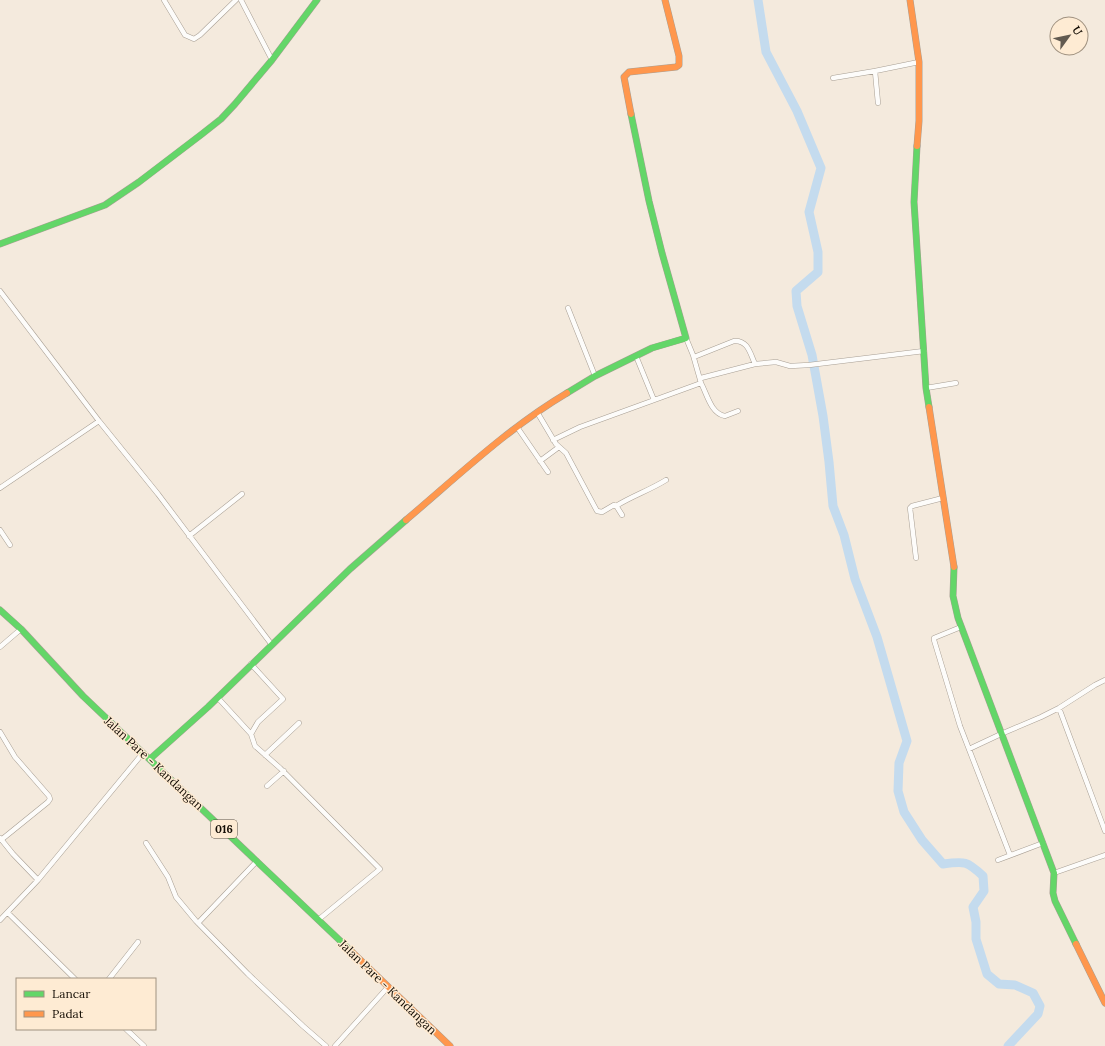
<svg xmlns="http://www.w3.org/2000/svg" width="1105" height="1046" font-family="Lora,serif">
	<style>
		.lines { fill: none; stroke-linecap: round; stroke-linejoin: round }
		.river { stroke: #c4dbee; stroke-width: 9 }
		.street-casing { stroke: #a89f94; stroke-width: 5.5 }
		.fast-casing { stroke: #a89f94; stroke-width: 7 }
		.slow-casing { stroke: #a89f94; stroke-width: 7 }
		.street { stroke: #fdfcfa; stroke-width: 4.5 }
		.fast { stroke: #63d668; stroke-width: 6 }
		.slow { stroke: #ff974d; stroke-width: 6 }
		.labels { text-anchor: middle; dominant-baseline: central; stroke-width: 3; stroke-linejoin: round; paint-order: stroke }
		.shield { fill: #feebd3; stroke: #5a5042; stroke-width: 1 }
		.shield-label { font-size: 11px; font-weight: bold; fill: #140d04 }
		.street-label { font-size: 12px; fill: #140d04; stroke: #feebd3 }
	</style>
	<rect width="100%" height="100%" fill="#f4eadd"/>
	<g class="lines">
		<path class="river" d="M758 0 766 52 797 111 821 168 809 212 818 252V272L796 291 797 306 812 355 823 416 829 462 833 506 844 535 855 579 877 637 907 741 899 763 898 791 904 812 922 840 943 864C965 861 967 861 983 876L984 891 973 907 976 922V939L987 974 999 984 1015 985 1033 993 1040 1006 1038 1014 1008 1046"/>
		<defs>
			<path id="street" d="M164 0 185 35 194 39 200 35 236 0
				M241 0 272 60
				M875 71 878 103
				M833 78 875 71 919 62
				M0 291 99 421 158 494 272 645
				M568 308 595 376
				M636 356 654 400
				M694 357 734 341C748 340 750 353 755 364
				M701 378 755 364 776 362 790 366 809 365 924 351
				M701 383C707 394 711 414 725 416L738 411
				M926 388 956 383
				M537 412 556 444 566 453 597 511 602 512 614 505 617 507 622 515
				M517 427 548 472
				M553 440 580 427 701 383 693 355 686 338
				M540 461 559 447
				M0 488 99 421
				M616 506C632 496 650 490 666 480
				M0 530 10 545
				M189 536 242 494
				M916 558 910 508 912 506 943 498
				M961 627 934 638V640L960 726 1010 855
				M0 647 21 629
				M251 664 283 699 258 722 251 734 255 746 280 768 380 869 318 920
				M218 698 251 734
				M1059 708 1105 831
				M0 732 15 757 49 796 50 799 48 802 1 840
				M969 749 1001 734 1041 717 1059 708 1095 685 1105 680
				M265 755 299 723
				M267 786 284 771
				M0 838 13 854 38 880
				M146 843 168 877 176 897 196 921 248 974 303 1026 326 1046
				M998 860 1043 843
				M1054 873 1105 855
				M8 913 75 979
				M0 920 38 880 143 753
				M198 923 257 861
				M109 979 138 942
				M126 1029 144 1046
				M335 1046 388 987"/>
			<path id="fast" d="M917 146 914 202 926 388 929 407
				M0 244 105 205 139 182 202 134 221 119 235 104 272 60 317 0
				M567 393 595 376 652 348 686 338 662 253 649 201 631 114
				M954 567 953 596 958 618 1054 873 1053 893 1055 901 1076 944
				M0 610 21 629 83 696 352 952
				M150 759 208 707 350 569 406 520"/>
			<path id="slow" d="M910 0 919 62V121L917 146
				M631 114 624 77 629 72 676 67 679 65V56L665 0
				M929 407 954 567
				M406 520C458 476 508 428 567 393
				M1076 944 1105 1003
				M352 952 450 1046"/>
		</defs>
		<use href="#street" class="street-casing"/>
		<use href="#fast" class="fast-casing"/>
		<use href="#slow" class="slow-casing"/>
		<use href="#street" class="street"/>
		<use href="#fast" class="fast"/>
		<use href="#slow" class="slow"/>
	</g>
	<g class="labels">
		<rect class="shield" x="211" y="820" width="26" height="18" rx="3"/>
		<g class="shield-label">
			<text x="224" y="829">016</text>
		</g>
		<g class="street-label">
			<text transform="translate(154 763) rotate(43)">Jalan Pare - Kandangan</text>
			<text transform="translate(388 987) rotate(44)">Jalan Pare - Kandangan</text>
		</g>
	</g>
	<rect x="16" y="978" width="140" height="52" fill="#feebd3" stroke="#a09280"/>
	<rect x="24" y="991" width="20" height="6" fill="#63d668" stroke="#a09280"/>
	<text x="52" y="998" font-size="12" fill="#140d04">Lancar</text>
	<rect x="24" y="1011" width="20" height="6" fill="#ff974d" stroke="#a09280"/>
	<text x="52" y="1018" font-size="12" fill="#140d04">Padat</text>
	<g transform="translate(1069 36) rotate(57)"><circle r="19" fill="#feebd3" stroke="#a09280"/>
	<path d="M0-3L7 15L0 10L-7 15Z" fill="#625a50"/>
	<text y="-6" font-size="11" font-weight="bold" text-anchor="middle" fill="#140d04">U</text>
	</g>
</svg>
